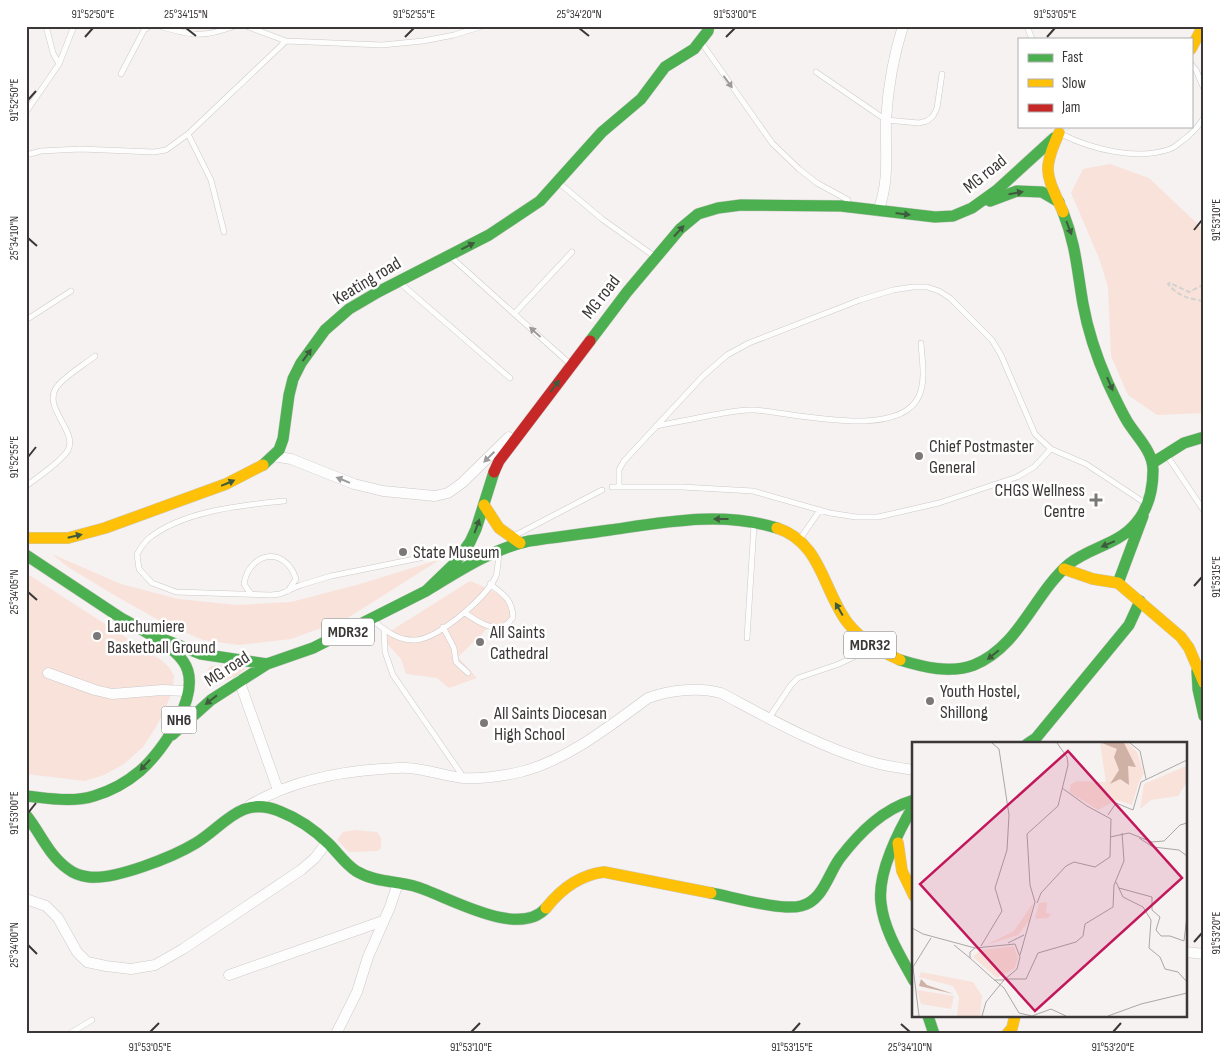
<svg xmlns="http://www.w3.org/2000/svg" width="1230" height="1060" font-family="'Sofia Sans Condensed',sans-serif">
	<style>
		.green { fill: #f8e2da }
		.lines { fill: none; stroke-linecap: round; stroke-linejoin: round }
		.lane-casing { stroke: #ccc9c8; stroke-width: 6 }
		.street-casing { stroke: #ccc9c8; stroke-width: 11 }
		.fast-casing { stroke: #ccc9c8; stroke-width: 12 }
		.slow-casing { stroke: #ccc9c8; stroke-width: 12 }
		.jam-casing { stroke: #ccc9c8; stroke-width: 12 }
		.path { stroke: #d3d2d2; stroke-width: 2; stroke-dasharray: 5 2.5; stroke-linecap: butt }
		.lane { stroke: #fefdfd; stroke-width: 5 }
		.street { stroke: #fefdfd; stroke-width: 10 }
		.fast { stroke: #4caf50; stroke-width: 11 }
		.slow { stroke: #ffc107; stroke-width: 11 }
		.jam { stroke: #c62828; stroke-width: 11 }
		.oneway { fill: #9c9a9a }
		.oneway2 { fill: #3f5b3e }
		.ticks { fill: none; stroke: #3a3736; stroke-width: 2 }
		.poi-dot { fill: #7c7877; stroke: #fff; stroke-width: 2 }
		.labels { text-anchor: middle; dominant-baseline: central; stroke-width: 5; stroke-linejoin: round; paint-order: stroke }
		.shield { fill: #fff; stroke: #757372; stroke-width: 1 }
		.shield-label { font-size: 16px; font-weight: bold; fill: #3a3736 }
		.street-label { font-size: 18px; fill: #3a3736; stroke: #fff }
		.poi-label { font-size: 18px; fill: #3a3736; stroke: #fff; text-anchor: start }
		.inset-road { fill: none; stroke: #aba7a6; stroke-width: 1 }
		.view { fill: #c2185b; fill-opacity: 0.15; stroke: #c2185b; stroke-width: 2.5 }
		.inset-edge { fill: none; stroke: #3a3736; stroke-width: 2.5 }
		.neatline { fill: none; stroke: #3a3736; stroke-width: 2 }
		.ticks-label { font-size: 12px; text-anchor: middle; fill: #3a3736 }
	</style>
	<rect width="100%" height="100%" fill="#f6f2f1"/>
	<path class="green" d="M1110 164 1149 178 1204 230V413L1157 415 1128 395 1111 356 1108 287 1099 258 1071 193 1083 169Z
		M52 554 121 584 178 599 237 605 291 602 360 584 441 559 346 619 291 639 239 645 203 640 162 622 114 595 68 567Z
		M26 573 161 660 169 667 174 676 173 689 164 712 156 727 143 747 124 764 104 775 85 781 26 774Z
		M470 581C482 586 517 598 511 616 510 620 506 623 503 626L491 624 482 634 458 657 477 678 449 688 437 678 406 674 401 659 381 637Z
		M235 664 246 668C237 677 225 681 213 684L209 681 207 670 211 666Z
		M355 830 377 832 381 838V848L378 851 349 852 337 840 343 832Z"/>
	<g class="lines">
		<defs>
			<path id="lane" d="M46 26 53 53 59 64
				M159 26C192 36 203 38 235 26
				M246 26 286 41 382 45 423 41 454 35 483 26
				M1027 26 1032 39
				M701 42 772 143 799 169 817 183 848 200
				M1191 64 1196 70 1204 89
				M816 72 886 120 919 123 927 121 933 116 937 108 942 74
				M121 74 144 30 150 26
				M26 112 59 64 74 26
				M1066 126 1067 127
				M188 134 211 180 224 232
				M1061 134C1091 149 1137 161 1170 149 1176 147 1181 141 1186 138 1193 132 1200 125 1204 117
				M26 155 41 151 80 149 154 152 166 150 188 134 286 41
				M558 182 602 219 654 256
				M451 257 569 363
				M400 283 510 378
				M514 314 572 252
				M26 320 71 291
				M656 426C675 422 694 419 712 415 726 413 740 409 754 410 791 412 899 441 919 396 926 380 922 360 921 343
				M1168 457 1204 511
				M26 486C37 478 62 461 68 450 78 432 43 408 56 388 63 377 84 365 95 356
				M612 487H682L753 491 830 513 856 517H878L939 503 1017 477 1034 467 1051 449
				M619 487V470L624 461 703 376 727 355 749 343 860 300 893 290 913 287H927L939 291 950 298 992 340 1001 355 1035 434 1051 449 1086 464 1145 503
				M284 501C242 505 182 511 148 539 144 543 140 549 137 554L139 569 152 583 176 592 271 595 280 594 301 585 331 576 459 550
				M514 536 602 490
				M800 539 820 510
				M251 594 244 584C249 552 285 545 296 579L288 591
				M465 613C474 619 492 632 504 626 508 624 511 620 513 617 512 599 504 595 490 584
				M375 622C387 632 399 641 416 640 439 638 487 597 496 576 498 569 498 560 499 553
				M443 627 454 648 456 662 468 673
				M384 630 385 652 393 675 464 778
				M747 638 754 525
				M769 718 791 685 798 678 839 664 872 648
				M69 1034 92 1020"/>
			<path id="street" d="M878 211C890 181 885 151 886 120 888 88 893 57 903 26
				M273 456 291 459 354 484 383 491 435 496 448 493 462 483 509 437
				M48 673 95 690 112 694 162 690 188 691
				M239 680 278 790
				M250 805C289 782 335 772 381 769 389 769 399 767 407 768 426 769 445 776 463 778 481 779 502 776 520 772 566 761 610 726 648 698 670 690 698 687 721 693 770 719 819 747 872 762 885 766 900 768 914 770
				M26 899 46 906 58 918 77 952 87 962 106 966 131 969 155 965 183 949 301 870 315 858 327 842
				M1186 952 1204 954
				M229 975 383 921
				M336 1034 357 992 368 957 390 907 398 883"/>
			<path id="fast" d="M990 201 1017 191 1042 192 1059 202
				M590 341 627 292 680 229 698 214 718 208 741 205 841 206 935 217 953 216 972 208 997 190 1054 138
				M1154 462 1184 443 1204 437
				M263 465 279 450 283 439 289 395 293 379 301 363 325 330 349 309 378 292 489 235 540 201 602 132 641 99 665 67 694 49 708 31 709 26
				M26 555C58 576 89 597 121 618 140 629 170 643 183 661 205 691 163 751 140 771 127 782 111 791 94 796 72 803 48 798 26 796
				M1118 583 1143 516
				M426 591C459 571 492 549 529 541 556 537 583 534 610 530 665 522 722 511 777 528
				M165 640 201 654 267 664
				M900 660C923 667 950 674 974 665 1019 647 1034 594 1069 564 1090 547 1118 545 1136 523 1149 508 1153 489 1153 470 1153 451 1136 436 1127 421 1120 409 1114 396 1108 383 1097 358 1088 332 1083 304 1077 270 1076 245 1063 212
				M1197 671 1198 689 1204 716
				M172 735 211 700 267 664 313 648 426 591 455 563 470 542 476 529 494 472
				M1027 744 1036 738 1129 625 1140 601
				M914 805C899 830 877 873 881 903 884 931 901 957 914 981
				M26 815C40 832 49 856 68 869 73 873 81 876 89 877 115 880 173 857 196 843 224 826 241 795 279 811 297 818 315 830 329 844 338 853 345 864 356 871 374 882 395 881 414 886 446 895 518 940 546 908
				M711 893C733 897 781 911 801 906 823 901 828 874 840 858 860 832 883 809 914 800
				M928 1016 934 1034"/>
			<path id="slow" d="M1191 49 1203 26
				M1059 133C1041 172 1047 175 1063 212
				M484 505 499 528 520 543
				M777 528C821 542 823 590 847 622 861 640 879 651 900 660
				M26 538H68L105 528 226 484 263 465
				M1064 569 1093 579 1118 583 1181 637 1189 648 1204 683
				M898 843 902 871 914 896
				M546 908C561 889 579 875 604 872L711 893
				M1007 1034 1012 1028 1015 1016"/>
			<path id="jam" d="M494 472 499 461 590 341"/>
		</defs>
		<use href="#lane" class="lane-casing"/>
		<use href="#street" class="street-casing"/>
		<use href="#fast" class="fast-casing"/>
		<use href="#slow" class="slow-casing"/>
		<use href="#jam" class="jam-casing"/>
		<path class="path" d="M1204 287 1201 286 1189 292 1170 283 1168 284C1178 296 1189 299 1204 301"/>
		<use href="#lane" class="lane"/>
		<use href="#street" class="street"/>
		<use href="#fast" class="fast"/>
		<use href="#slow" class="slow"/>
		<use href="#jam" class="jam"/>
	</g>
	<defs><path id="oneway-solid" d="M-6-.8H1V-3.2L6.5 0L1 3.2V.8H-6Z" transform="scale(1.25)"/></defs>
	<g class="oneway">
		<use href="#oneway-solid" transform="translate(728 82) rotate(54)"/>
		<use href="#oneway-solid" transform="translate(535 332) rotate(-138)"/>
		<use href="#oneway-solid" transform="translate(489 457) rotate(136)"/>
		<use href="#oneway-solid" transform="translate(343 480) rotate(-158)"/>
	</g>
	<g class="oneway2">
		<use href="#oneway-solid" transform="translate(1016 193) rotate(-10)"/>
		<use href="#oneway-solid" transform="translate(903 214) rotate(7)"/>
		<use href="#oneway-solid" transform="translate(1069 228) rotate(69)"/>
		<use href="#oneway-solid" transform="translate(679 231) rotate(-47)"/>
		<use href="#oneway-solid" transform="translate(468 246) rotate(-27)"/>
		<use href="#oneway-solid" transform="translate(307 355) rotate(-54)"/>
		<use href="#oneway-solid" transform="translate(1110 384) rotate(67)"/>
		<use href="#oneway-solid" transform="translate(555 386) rotate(-53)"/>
		<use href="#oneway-solid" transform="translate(228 483) rotate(-23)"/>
		<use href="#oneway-solid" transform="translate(721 519) rotate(180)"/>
		<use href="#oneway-solid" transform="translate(477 526) rotate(-70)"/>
		<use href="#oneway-solid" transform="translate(75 536) rotate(-13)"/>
		<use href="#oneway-solid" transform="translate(1108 544) rotate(157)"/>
		<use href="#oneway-solid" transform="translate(839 609) rotate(-120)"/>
		<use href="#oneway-solid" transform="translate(993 655) rotate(141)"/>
		<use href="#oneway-solid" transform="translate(211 700) rotate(142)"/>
		<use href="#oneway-solid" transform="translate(145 765) rotate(133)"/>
	</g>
	<path class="ticks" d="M186 28 196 36M579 28 589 36M85 37 93 28M405 37 414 28M726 37 735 28M1047 37 1055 28M28 100 36 91M1194 230 1202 220M28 238 37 246M28 457 36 447M1194 586 1202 577M28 592 37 600M28 813 36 803M1194 942 1202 933M28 945 37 954M901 1024 910 1032M150 1032 159 1023M471 1032 480 1023M792 1032 800 1023M1113 1032 1121 1023"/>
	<g class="poi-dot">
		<circle cx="919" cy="456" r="5"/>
		<path d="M1093.5 492.5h5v5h5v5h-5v5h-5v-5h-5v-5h5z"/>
		<circle cx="403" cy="552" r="5"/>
		<circle cx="97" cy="636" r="5"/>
		<circle cx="480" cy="642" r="5"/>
		<circle cx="930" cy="701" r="5"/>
		<circle cx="484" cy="723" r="5"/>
	</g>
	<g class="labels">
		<g class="shield">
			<rect x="322" y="618.5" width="52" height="27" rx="4"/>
			<rect x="844" y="631.5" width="52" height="27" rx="4"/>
			<rect x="161.5" y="706.5" width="35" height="27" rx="4"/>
		</g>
		<g class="shield-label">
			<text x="348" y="632">MDR32</text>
			<text x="870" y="645">MDR32</text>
			<text x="179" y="720">NH6</text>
		</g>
		<g class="street-label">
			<text transform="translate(985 174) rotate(-39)">MG road</text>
			<text transform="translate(367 281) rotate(-31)">Keating road</text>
			<text transform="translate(601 297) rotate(-52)">MG road</text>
			<text transform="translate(227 669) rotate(-33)">MG road</text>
		</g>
		<g class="poi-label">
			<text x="929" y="446">Chief Postmaster<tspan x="929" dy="21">General</tspan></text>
			<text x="1085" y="490" text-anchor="end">CHGS Wellness<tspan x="1085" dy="21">Centre</tspan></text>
			<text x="413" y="552">State Museum</text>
			<text x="107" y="626">Lauchumiere<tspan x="107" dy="21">Basketball Ground</tspan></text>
			<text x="490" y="632">All Saints<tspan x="490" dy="21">Cathedral</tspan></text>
			<text x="940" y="691">Youth Hostel,<tspan x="940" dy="21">Shillong</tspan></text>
			<text x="494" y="713">All Saints Diocesan<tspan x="494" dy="21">High School</tspan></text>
		</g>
	</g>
	<g transform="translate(912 742)">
		<rect width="275" height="275" fill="#f6f2f1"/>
		<path d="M188 1H216L225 10 232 31 227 40 224 39 227 40 220 63 205 58 186 68 157 50 159 42 165 39 194 40ZM274 24 275 40 266 54 239 58 228 67 232 42ZM135 160 134 171 139 172 136 176 123 177 127 161ZM121 161 117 179 106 193 74 203 102 189ZM102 204 106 216 103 226 85 236 61 215 68 208ZM9 230 61 240 70 254 68 274H45L47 255 41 244 7 235ZM5 248 42 254 39 267 9 262Z" fill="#f8e2da"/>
		<path d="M190 1H212L224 25 216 24 217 43 208 37 198 42 207 28 202 15 205 7ZM9 237 15 243 42 252 7 244Z" fill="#d0b1a6"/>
		<path class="inset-road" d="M218 1 228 9 234 37M196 73 204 61 221 68 229 40 275 18M198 95 217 91 240 100 252 99 268 83 275 81M227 96 241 105 267 108 275 114M204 140 211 155 231 165 239 178 237 206 248 215 253 227 266 230 275 240M207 146 240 155V168L248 175 244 188 249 194H258L272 199 275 174M125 161 129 151 154 124 162 120 183 125 198 115 199 77 175 64 150 46M0 186 11 192 63 206M96 201 112 193M42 203 58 216M69 204 90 169 83 146 95 108 97 73 87 7 80 1M108 213 123 160 118 143 115 92 146 64 156 23 155 15 145 1M1 225 7 274M1 225 19 196M94 237H114L126 211 164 200 171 194 173 182 201 165 202 143 212 119 210 91M82 238H92L105 227 108 215 103 202 63 206 58 210V216L79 235 92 246 107 271 120 274 139 267 154 274M70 274 74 260 92 238M196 274 229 262 275 251"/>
		<path class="view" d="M156 9 270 136 123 269 8 142Z"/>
		<rect width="275" height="275" class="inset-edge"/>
	</g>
	<rect width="1230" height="1060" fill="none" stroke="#ffffff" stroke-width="55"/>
	<rect x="1018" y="38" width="175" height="90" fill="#ffffff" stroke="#b0afaf"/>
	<rect x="1028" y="54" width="25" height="8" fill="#4caf50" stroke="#b0afaf"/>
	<text x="1062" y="62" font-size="15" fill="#3a3736">Fast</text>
	<rect x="1028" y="79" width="25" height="8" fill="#ffc107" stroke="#b0afaf"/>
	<text x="1062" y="88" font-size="15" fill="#3a3736">Slow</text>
	<rect x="1028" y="104" width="25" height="8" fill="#c62828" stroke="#b0afaf"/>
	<text x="1062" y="112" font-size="15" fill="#3a3736">Jam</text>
	<rect x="28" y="28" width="1174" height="1004" class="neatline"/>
	<g class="ticks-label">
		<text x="93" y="18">91°52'50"E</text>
		<text x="186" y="18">25°34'15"N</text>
		<text x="414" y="18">91°52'55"E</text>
		<text x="579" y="18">25°34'20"N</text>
		<text x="735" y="18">91°53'00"E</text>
		<text x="1055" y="18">91°53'05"E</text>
		<text transform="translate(14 100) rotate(-90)" y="4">91°52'50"E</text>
		<text transform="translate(1216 220) rotate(-90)" y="4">91°53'10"E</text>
		<text transform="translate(14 238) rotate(-90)" y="4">25°34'10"N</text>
		<text transform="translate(14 457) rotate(-90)" y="4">91°52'55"E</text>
		<text transform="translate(1216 577) rotate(-90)" y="4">91°53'15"E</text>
		<text transform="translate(14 592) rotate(-90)" y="4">25°34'05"N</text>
		<text transform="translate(14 813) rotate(-90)" y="4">91°53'00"E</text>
		<text transform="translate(1216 933) rotate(-90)" y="4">91°53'20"E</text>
		<text transform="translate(14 945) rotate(-90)" y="4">25°34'00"N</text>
		<text x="150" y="1051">91°53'05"E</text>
		<text x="471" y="1051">91°53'10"E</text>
		<text x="792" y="1051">91°53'15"E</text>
		<text x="910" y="1051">25°34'10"N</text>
		<text x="1113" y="1051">91°53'20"E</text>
	</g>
</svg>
